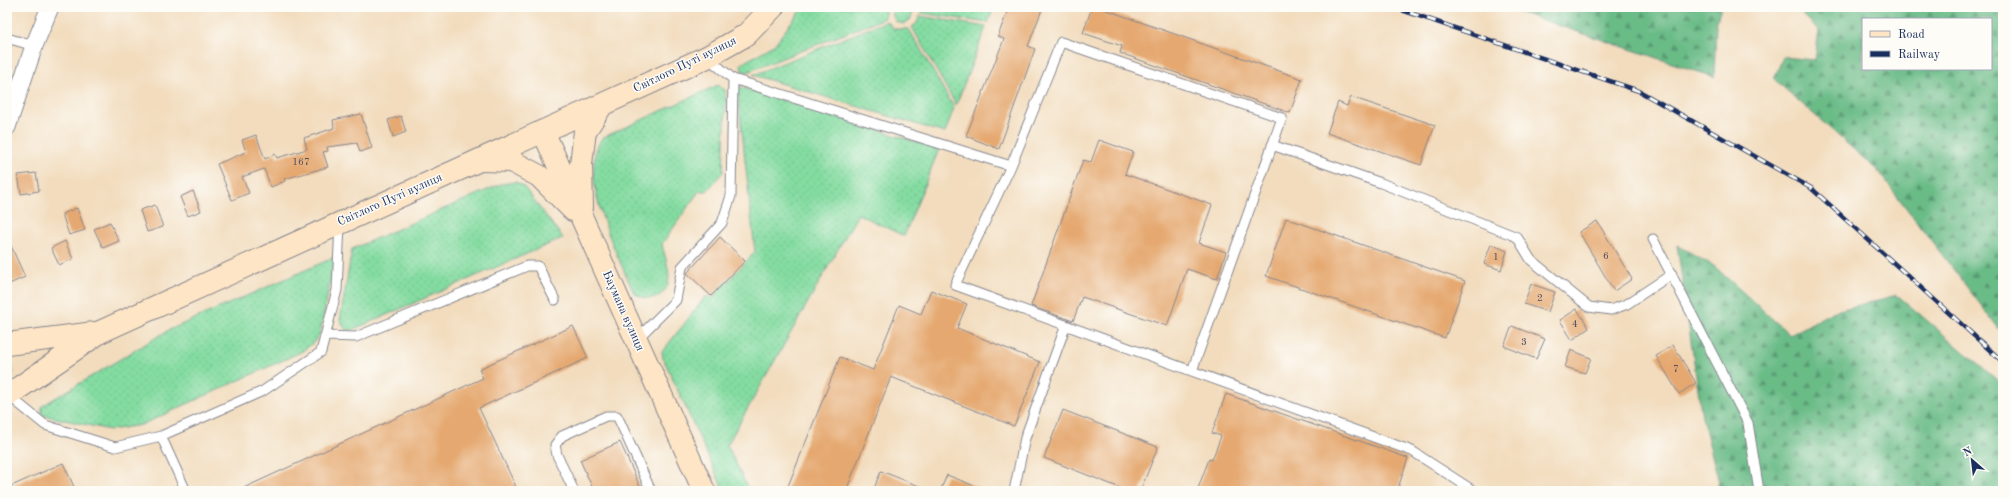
<svg xmlns="http://www.w3.org/2000/svg" width="2010" height="498" font-family="'Old Standard TT',serif">
	<style>
		.grass { fill: url(#grass-dots); stroke: #508680 }
		.forest { fill: url(#forest-firs); stroke: #437672; fill-rule: evenodd }
		.building { fill: #e5a86f }
		.lines { fill: none; stroke-linecap: round; stroke-linejoin: round }
		.lane-casing { stroke: #86868e; stroke-width: 11 }
		.street-casing { stroke: #86868e; stroke-width: 19 }
		.secondary-casing { stroke: #86868e; stroke-width: 24 }
		.lane { stroke: #fff; stroke-width: 9 }
		.street { stroke: #fff; stroke-width: 17 }
		.secondary { stroke: #fee5c5; stroke-width: 22 }
		.rail-casing { stroke: #1b2f5e; stroke-width: 4.5 }
		.rail { stroke: #fdfcf7; stroke-width: 3; stroke-dasharray: 9; stroke-linecap: butt }
		.labels { text-anchor: middle; dominant-baseline: central; stroke-width: 3; stroke-linejoin: round; paint-order: stroke }
		.number-label { font-size: 10px; fill: #4e4d62 }
		.street-label { font-size: 12px; fill: #1b2f5e; stroke: #fdfcf7 }
	</style>
	<defs>
		<pattern id="grass-dots" width="8" height="8" patternUnits="userSpaceOnUse"><rect width="8" height="8" fill="#84dca1"/><path d="M2 2h.1M6 6h.1" fill="none" stroke="#71bd8d" stroke-width="1.8" stroke-linecap="round"/></pattern>
		<pattern id="forest-firs" width="22" height="20" patternUnits="userSpaceOnUse"><rect width="22" height="20" fill="#6bbc87"/><path d="M5 1l3.5 6h-7zM16 11l3.5 6h-7z" fill="#579972"/></pattern>
	</defs>
	<rect width="100%" height="100%" fill="#fdfcf7"/>
	<filter id="ink" filterUnits="userSpaceOnUse"><feTurbulence type="fractalNoise" baseFrequency=".025" numOctaves="2"/><feDisplacementMap in="SourceGraphic" scale="8" xChannelSelector="R" yChannelSelector="G"/><feConvolveMatrix kernelMatrix="1 2 1 2 8 2 1 2 1" color-interpolation-filters="sRGB"/></filter>
	<filter id="wash" filterUnits="userSpaceOnUse"><feTurbulence type="fractalNoise" baseFrequency=".012" numOctaves="4" result="noise"/><feDisplacementMap in="SourceGraphic" scale="16" xChannelSelector="R" yChannelSelector="G"/><feGaussianBlur stdDeviation="0.9" result="paint"/><feColorMatrix in="noise" values="0 0 0 0 0 0 0 0 0 0 0 0 0 0 0 0 0 1.4 0 .05"/><feComposite in="paint" operator="in"/></filter>
	<g filter="url(#wash)">
		<rect width="100%" height="100%" fill="#f2dcbd"/>
		<path class="grass" d="M803 7H877L885 9V18L747 72 742 71 741 64 774 45Z
			M895 7H910L913 13 910 20 903 24 895 21 892 13Z
			M921 7H994L988 23 921 13 919 8Z
			M920 16 986 27 956 105 912 27 917 23Z
			M887 21 894 29H909L954 108 945 133 753 75Z
			M718 85 725 90 726 99 723 172 707 191H699L662 244C665 260 678 285 658 296 649 300 642 298 634 293 618 256 576 177 602 138Z
			M737 86 939 149 904 236 858 214 727 445 749 491H724L663 358 662 352 706 296 711 299 755 252Z
			M516 182 523 186 563 238 352 330H346L340 320 352 249 501 184Z
			M335 257 320 334 313 343 301 352 141 425 110 430 42 415V406L167 331Z
			M7 360C14 366 14 374 10 382L7 384Z"/>
		<path class="forest" d="M1503 7H1721L1716 25 1714 77Z
			M1795 7H1998L2003 10V334L1877 170 1774 79 1783 57 1815 60 1819 30ZM1863 19H1991V69H1863Z
			M1677 245 1714 266 1790 335 1832 312 1897 295 2003 385V491H1716L1719 482 1702 417Z"/>
		<g id="blocks">
			<path class="building" d="M1009 7H1043L1028 46 1035 49 999 149 966 136 1004 39 998 36Z
				M1092 7H1098L1302 79 1290 113 1120 53 1122 46 1083 33Z
				M1351 97 1435 125 1421 165 1327 133 1338 102 1347 106Z
				M361 114 372 148 360 152 357 143 327 147 328 151 323 152 328 167 284 179 285 181 271 187 264 169 242 177 249 193 232 200 217 164 246 152 242 140 256 135 265 159 275 154 277 158 307 149 304 138 334 128 333 120Z
				M401 116 406 132 393 137 388 120Z
				M1099 140 1133 152 1125 174 1212 205 1199 243 1226 252 1217 279 1187 269 1167 326 1082 297 1073 321 1031 306 1083 160 1091 162Z
				M36 173 39 191 21 194 18 175Z
				M193 191 201 211 188 216 180 197Z
				M155 205 163 227 147 232 140 210Z
				M77 208 85 230 69 235 62 214Z
				M1286 218 1465 281 1445 338 1266 276Z
				M1597 221 1632 279 1614 291 1579 232Z
				M110 222 119 241 103 248 94 229Z
				M7 237 25 277 7 285Z
				M720 237 745 261 711 296 687 273Z
				M65 241 73 259 59 265 51 248Z
				M1491 244 1507 251 1501 270 1484 264Z
				M1531 284 1555 292 1548 312 1524 304Z
				M931 290 967 304 957 328 1040 362 1014 426 891 377 846 491H786L840 357 873 370 899 305 921 314Z
				M1577 309 1589 328 1572 340 1560 320Z
				M573 326 588 358 479 408 518 491H237L483 378 479 369Z
				M1512 326 1545 339 1536 359 1504 346Z
				M1673 345 1696 383 1679 394 1656 356Z
				M1571 350 1591 358 1585 373 1565 367Z
				M1226 394 1408 458 1397 491H1197L1209 459 1212 460 1221 436 1212 433Z
				M1063 410 1158 447 1140 491H1128L1044 458Z
				M620 442 642 491H594L580 460Z
				M63 463 76 491H7V488Z
				M881 471 929 490V491H873Z
				M947 475 985 490V491H940Z"/>
		</g>
	</g>
	<g filter="url(#ink)">
		<use href="#blocks" fill-opacity="0" stroke="#86868e" stroke-width="1"/>
		<g class="lines">
			<defs>
				<path id="lane" d="M7 38 34 46
					M733 79 1011 166 955 285 1412 451 1474 491
					M1272 145 1381 183 1517 237 1531 260 1589 307 1611 310 1627 304 1672 274
					M1011 166 1061 42 1282 118 1192 371
					M1653 239 1748 423 1759 491
					M325 336 356 337 527 266H538L555 300
					M636 340 676 300 682 267 722 223 731 196 733 79 707 57
					M8 395 45 425 115 447 161 436 263 391 321 352 337 290 340 224
					M161 436 186 491
					M574 491 557 455 555 445 562 436 606 416H617L621 424 651 491
					M1014 491 1025 438 1066 325"/>
				<path id="street" d="M7 127 34 46 50 7"/>
				<path id="secondary" d="M543 131 704 491
					M483 160 511 161 539 176 573 210
					M582 208 581 164 585 131 602 105
					M7 344 95 333
					M7 396 100 332 707 57 746 35 773 7"/>
			</defs>
			<use href="#lane" class="lane-casing"/>
			<use href="#street" class="street-casing"/>
			<use href="#secondary" class="secondary-casing"/>
			<use href="#lane" class="lane"/>
			<use href="#street" class="street"/>
			<use href="#secondary" class="secondary"/>
			<defs>
				<path id="rail" d="M1393 7 1639 91 1811 188 2003 362"/>
			</defs>
			<use href="#rail" class="rail-casing"/>
			<use href="#rail" class="rail"/>
		</g>
	</g>
	<g class="labels">
		<g class="number-label">
			<text x="301" y="162">167</text>
			<text x="1606" y="256">6</text>
			<text x="1496" y="257">1</text>
			<text x="1540" y="298">2</text>
			<text x="1575" y="324">4</text>
			<text x="1524" y="342">3</text>
			<text x="1676" y="369">7</text>
		</g>
		<g class="street-label">
			<text transform="translate(685 65) rotate(-26)">Світлого Путі вулиця</text>
			<text transform="translate(390 200) rotate(-24)">Світлого Путі вулиця</text>
			<text transform="translate(623 311) rotate(66)">Баумана вулиця</text>
		</g>
	</g>
	<rect width="2010" height="498" fill="none" stroke="#fdfcf7" stroke-width="24"/>
	<rect x="1862" y="18" width="130" height="52" fill="#fdfcf7" stroke="#a3aaba"/>
	<rect x="1870" y="31" width="20" height="6" fill="#fee5c5" stroke="#a3aaba"/>
	<text x="1898" y="38" font-size="12" fill="#1b2f5e">Road</text>
	<rect x="1870" y="51" width="20" height="6" fill="#1b2f5e" stroke="#a3aaba"/>
	<text x="1898" y="58" font-size="12" fill="#1b2f5e">Railway</text>
	<g transform="translate(1972 460) rotate(332)" stroke="#fdfcf7" stroke-width="3" paint-order="stroke">
	<path d="M0-3L7 15L0 10L-7 15Z" fill="#1b2f5e"/>
	<text y="-6" font-size="11" font-weight="bold" text-anchor="middle" fill="#1b2f5e">N</text>
	</g>
</svg>
